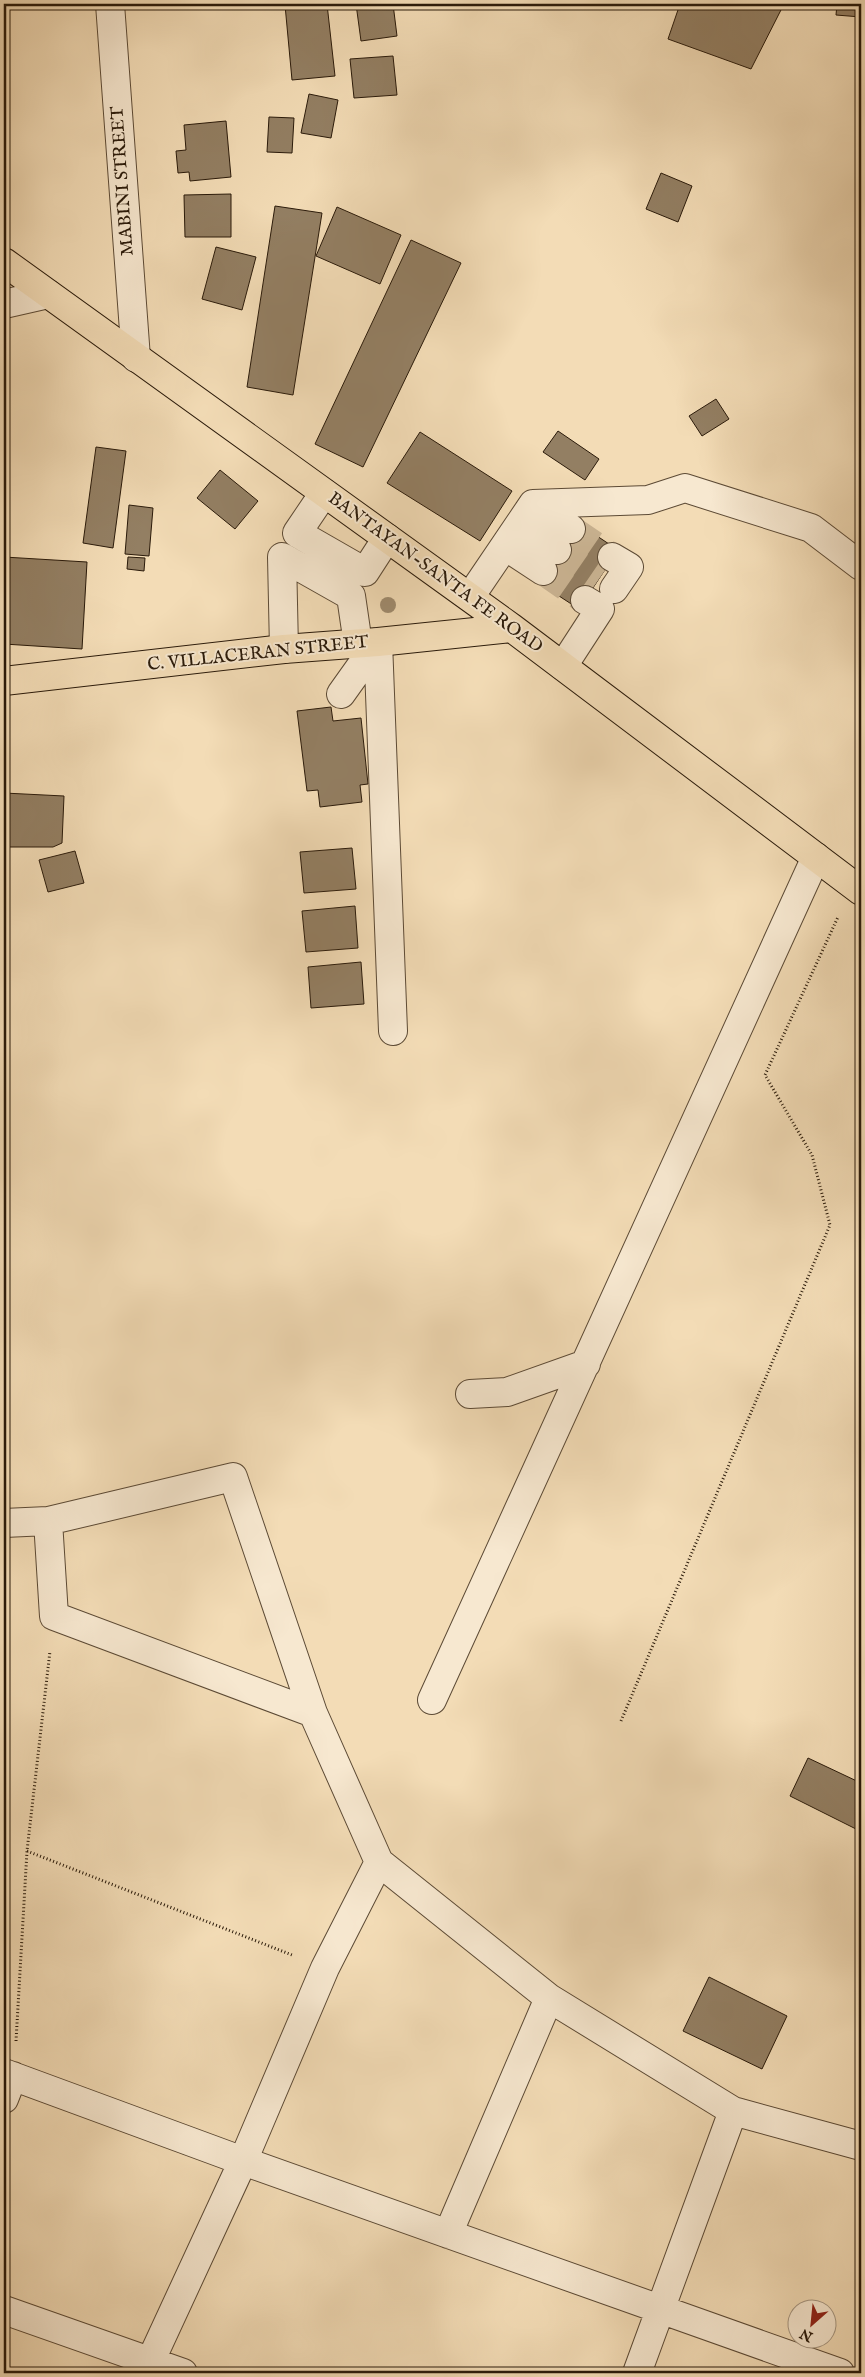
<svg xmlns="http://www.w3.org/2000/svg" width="865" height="2377" font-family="'IM FELL English',serif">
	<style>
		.building { fill: #937f63; stroke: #2a1a0a }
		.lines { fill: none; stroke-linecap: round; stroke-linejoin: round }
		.minor-tunnel { stroke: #cbb594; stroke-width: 28; stroke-dasharray: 28 14; stroke-linecap: butt }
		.minor-casing { stroke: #5c4a35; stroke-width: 30 }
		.major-casing { stroke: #2a1a0a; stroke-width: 30 }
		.path { stroke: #2a1a0a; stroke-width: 3; stroke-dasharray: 1 2.5; stroke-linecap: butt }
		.minor { stroke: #f7e8d0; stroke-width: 28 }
		.major { stroke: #f3dcb6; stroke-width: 28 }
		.tree { fill: #a08c6f }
		.labels { text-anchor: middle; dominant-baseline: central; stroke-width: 4; stroke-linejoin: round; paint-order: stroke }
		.street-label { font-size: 18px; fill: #2a1a0a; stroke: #f7e8d0 }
	</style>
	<rect width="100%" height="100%" fill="#f3dcb6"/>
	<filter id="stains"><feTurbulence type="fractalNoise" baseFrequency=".004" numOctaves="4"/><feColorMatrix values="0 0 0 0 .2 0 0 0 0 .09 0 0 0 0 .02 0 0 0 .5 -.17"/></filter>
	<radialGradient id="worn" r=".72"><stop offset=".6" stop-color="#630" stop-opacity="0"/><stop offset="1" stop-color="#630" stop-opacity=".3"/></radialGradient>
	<path class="building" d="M298 4H327L335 76 292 80 285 5Z
		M356 4H393L397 36 361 41Z
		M680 4H784L751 69 668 39Z
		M837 4H861V17L836 15Z
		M393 56 397 95 354 98 350 59Z
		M309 94 338 100 331 138 301 133Z
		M269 117 294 118 292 153 267 152Z
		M226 121 231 177 190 181 189 172 178 173 176 151 186 150 184 125Z
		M661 173 692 186 678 222 646 209Z
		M231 194V237H185L184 195Z
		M275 206 322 213 293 395 247 387Z
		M337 207 401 235 380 284 316 256Z
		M411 240 461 263 363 467 315 444Z
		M216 247 256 257 242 310 202 299Z
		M716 399 729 419 702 436 689 416Z
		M558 431 599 459 585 480 543 452Z
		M420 432 512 491 480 541 387 483Z
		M96 447 126 451 113 548 83 543Z
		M220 470 258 501 235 529 197 498Z
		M129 505 153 508 149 556 125 554Z
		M576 522 618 550 579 609 536 581Z
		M4 557 87 562 82 649 4 644Z
		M128 557 145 558 144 571 127 569Z
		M331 707 333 721 361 718 368 784 360 785 362 802 320 807 318 790 307 791 297 711Z
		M4 793 64 796 62 843 53 847H4Z
		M352 848 356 889 304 893 300 852Z
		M75 851 84 883 48 892 39 860Z
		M355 906 358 948 306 952 302 911Z
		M361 962 364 1004 311 1008 308 967Z
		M808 1758 861 1783V1824L858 1830 790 1796Z
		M709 1977 787 2016 762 2069 683 2031Z"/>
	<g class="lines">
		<path class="minor-tunnel" d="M571 529 612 557
			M557 550 599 579
			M543 571 585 600"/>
		<defs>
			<path id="minor" d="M110 4 136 358
				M4 304 48 294
				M324 493 297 533 365 572 387 538
				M533 504 571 529
				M519 525 557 550
				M505 546 543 571
				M612 557 629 567 614 589
				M470 597 533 504 648 500 685 488 811 528 861 566
				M284 649 282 557 351 596 358 644
				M563 666 600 609 585 600
				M341 694 378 642 393 1031
				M470 1394 507 1392 586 1364
				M48 1521 54 1616 313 1713
				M4 1523 48 1521 233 1477 313 1713 379 1862 549 1998 733 2111 861 2146
				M432 1700 816 857
				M4 2073 243 2161 840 2373
				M4 2099 13 2076
				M448 2234 549 1998
				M4 2310 183 2373
				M145 2373 243 2161 325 1968 379 1862
				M637 2373 733 2111"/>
			<path id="major" d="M4 262 512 628 861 891
				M4 681 284 649 378 642 512 628"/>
		</defs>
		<use href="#minor" class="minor-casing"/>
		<use href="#major" class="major-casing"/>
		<path class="path" d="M621 1721 830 1225 812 1155 765 1075 838 917
			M27 1851 292 1955
			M16 2041 27 1851 50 1651"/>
		<use href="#minor" class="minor"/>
		<use href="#major" class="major"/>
	</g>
	<circle class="tree" cx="388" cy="605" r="8"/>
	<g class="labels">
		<g class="street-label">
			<text transform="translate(123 181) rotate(-94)">MABINI STREET</text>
			<text transform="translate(435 573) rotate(36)">BANTAYAN-SANTA FE ROAD</text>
			<text transform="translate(258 654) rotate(-6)">C. VILLACERAN STREET</text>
		</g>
	</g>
	<rect width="865" height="2377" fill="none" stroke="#f3dcb6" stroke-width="20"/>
	<rect x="5" y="5" width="855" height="2367" fill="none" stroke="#2a1a0a" stroke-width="2.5"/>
	<rect x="10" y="10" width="845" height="2357" fill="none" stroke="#2a1a0a"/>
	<g transform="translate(812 2324) rotate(207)"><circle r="24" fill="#f7e8d0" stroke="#a59681"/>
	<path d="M0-4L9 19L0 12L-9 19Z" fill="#8f2418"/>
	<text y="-8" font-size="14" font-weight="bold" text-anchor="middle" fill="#2a1a0a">N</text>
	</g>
	<rect width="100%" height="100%" filter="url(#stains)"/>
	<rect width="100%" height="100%" fill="url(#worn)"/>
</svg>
